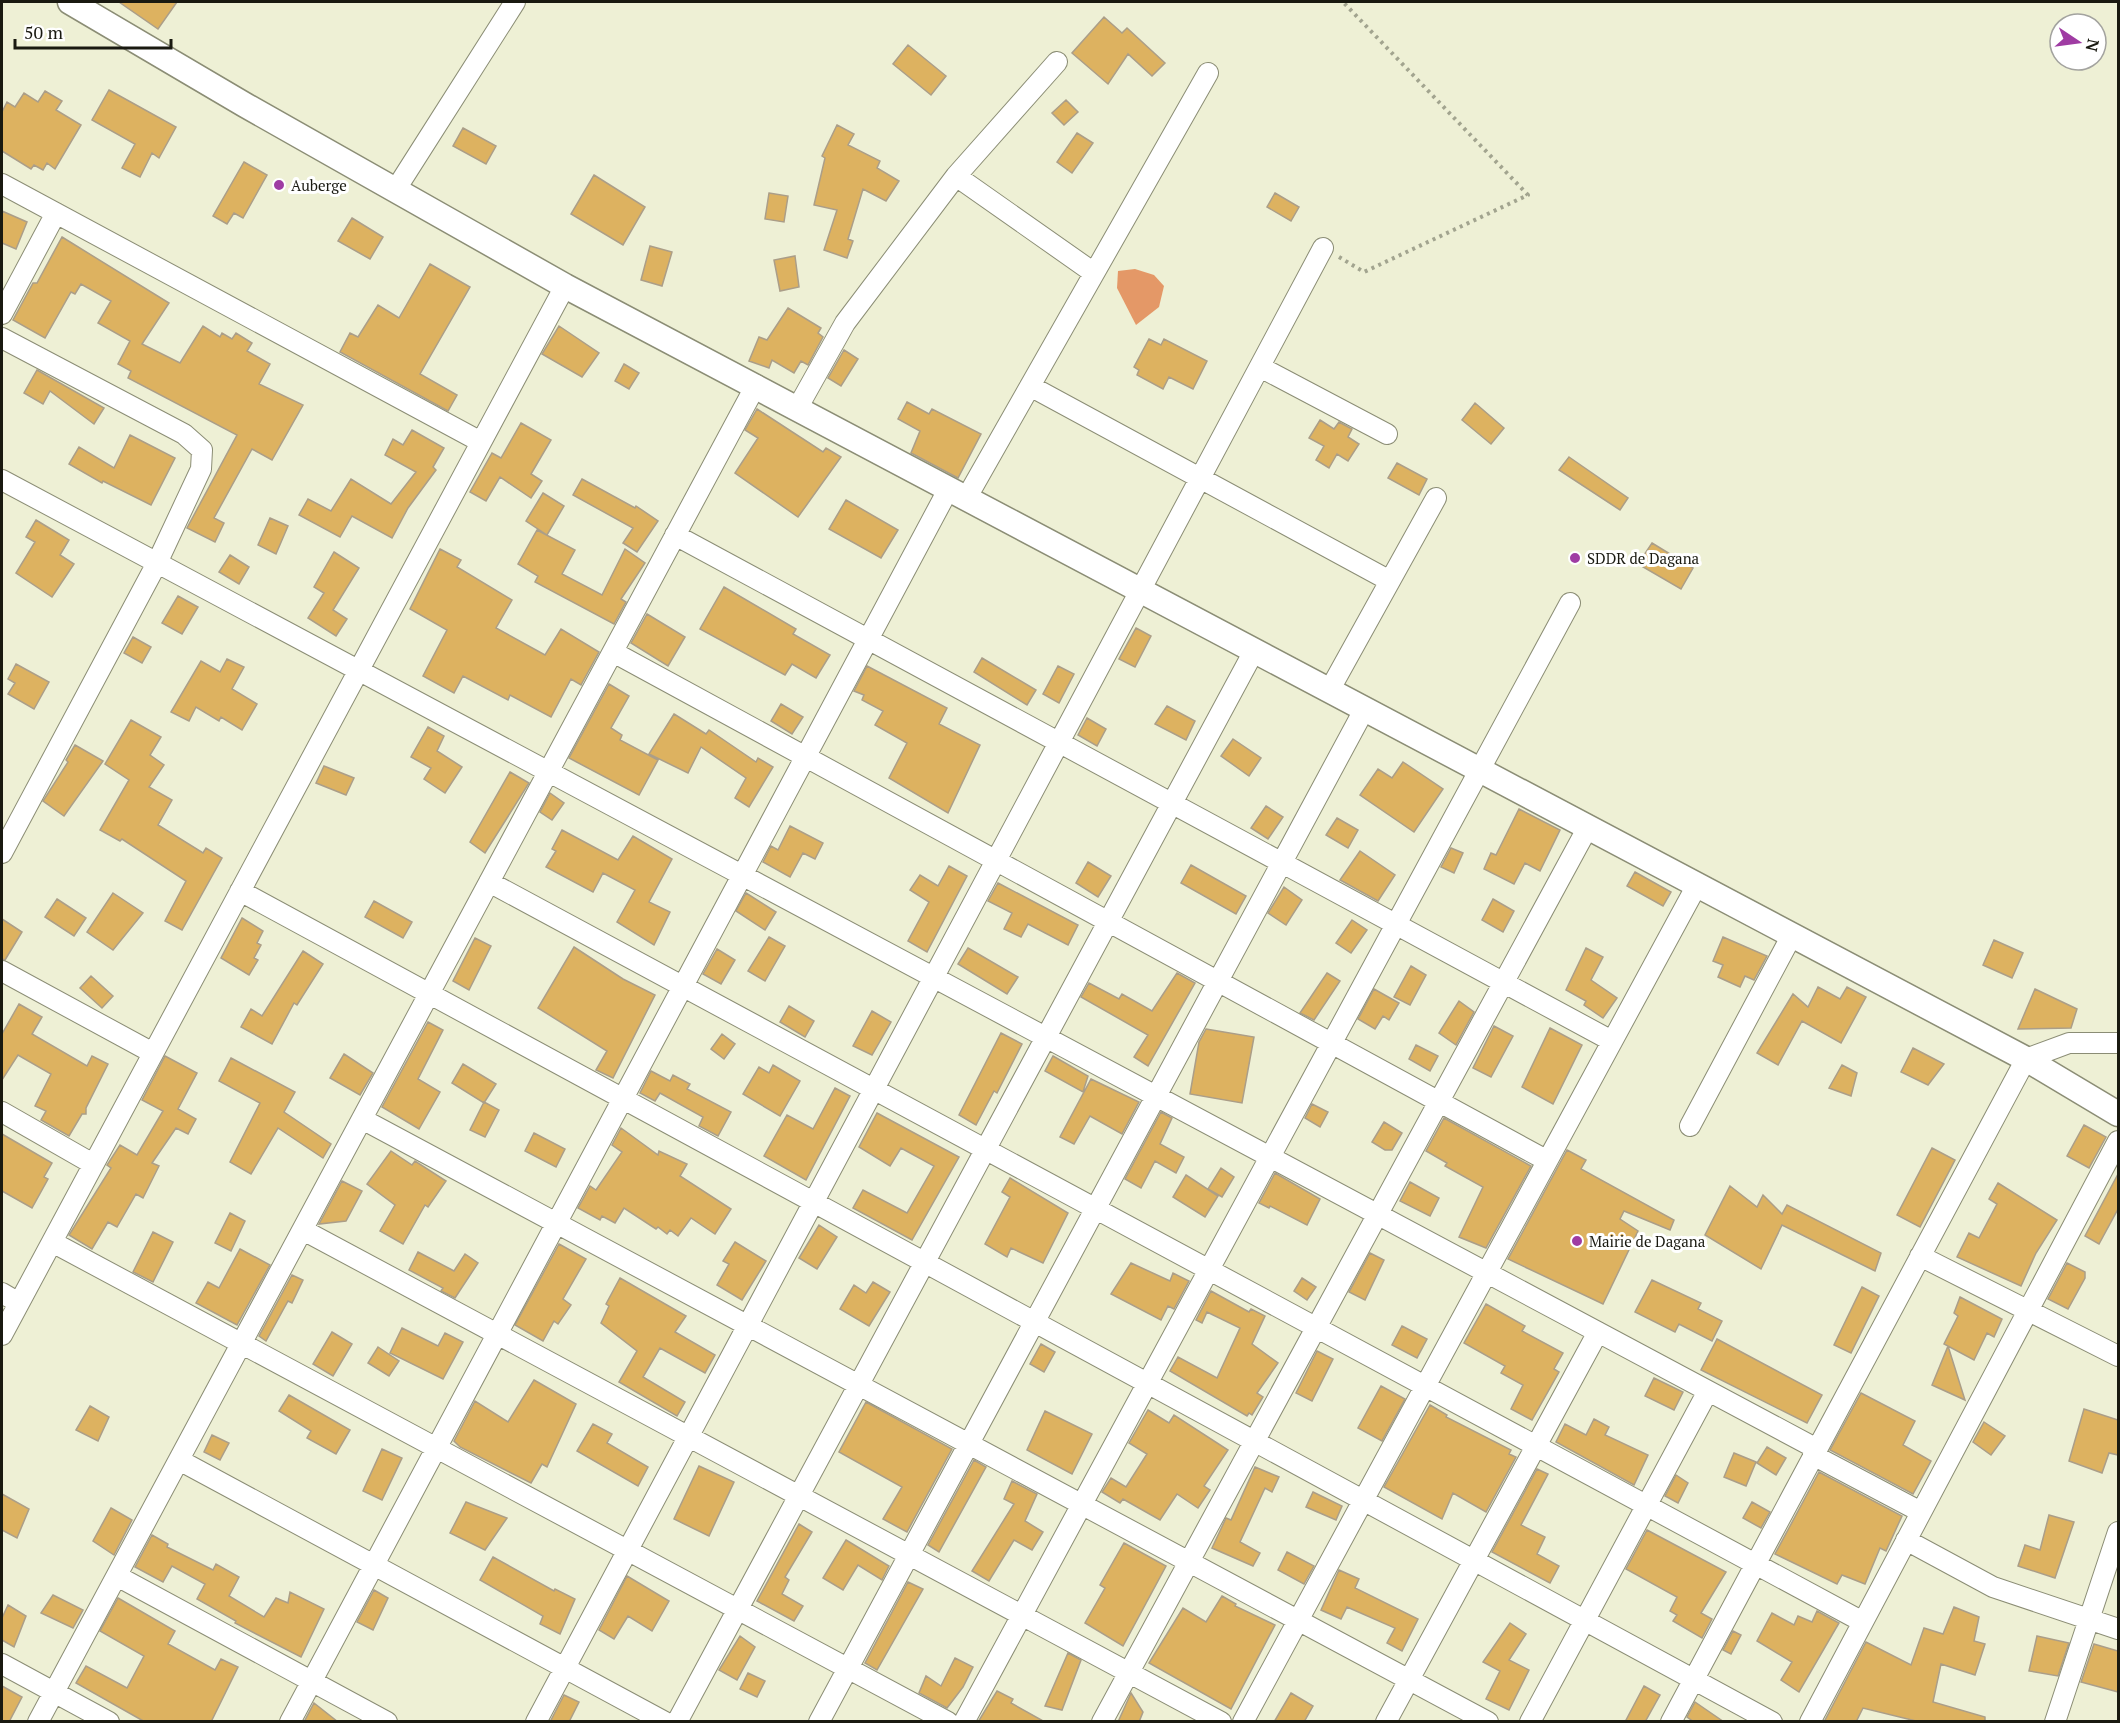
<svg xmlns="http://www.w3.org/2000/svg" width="2120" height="1723" font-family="'PT Serif',serif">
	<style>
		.forest { fill: #e49867 }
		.building { fill: #ddb260; stroke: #ab9e88; stroke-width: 1.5 }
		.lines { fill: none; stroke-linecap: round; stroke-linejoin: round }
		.minor-casing { stroke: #8b8d75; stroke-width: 22 }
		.tertiary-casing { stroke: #8b8d75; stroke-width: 27 }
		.path { stroke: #a2a48f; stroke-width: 4; stroke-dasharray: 3 4.5; stroke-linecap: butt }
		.minor { stroke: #fff; stroke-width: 20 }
		.tertiary { stroke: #fff; stroke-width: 24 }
		.poi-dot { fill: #9f3ca3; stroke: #fff; stroke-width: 2 }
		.labels { text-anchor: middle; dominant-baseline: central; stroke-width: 6; stroke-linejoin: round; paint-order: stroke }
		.poi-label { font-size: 15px; fill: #191910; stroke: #fff; text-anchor: start }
	</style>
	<rect width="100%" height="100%" fill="#eef0d5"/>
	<path class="forest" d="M1135 269 1154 275 1164 286 1159 307 1136 325 1117 288 1118 271Z"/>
	<path class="building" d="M119 2H177L158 29Z
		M1104 17 1122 33 1127 28 1165 63 1152 76 1128 54 1108 84 1072 53Z
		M908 45 946 76 931 95 893 64Z
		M109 90 176 127 159 158 152 153 140 177 122 168 135 144 92 120Z
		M45 91 62 101 56 110 81 125 55 169 47 163 43 170 34 165 31 169 2 151V112L7 102 15 107 24 93 38 102Z
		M1066 100 1078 112 1064 125 1052 113Z
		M837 125 854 134 848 145 880 161 877 168 899 181 886 201 863 189 848 239 853 241 847 258 824 250 837 210 814 205 825 158 822 156Z
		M463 128 496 146 486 164 453 146Z
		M1077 133 1093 143 1072 173 1057 162Z
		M244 162 267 175 243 218 234 213 227 224 213 216Z
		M594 175 645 207 623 245 571 214Z
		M769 193 788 196 784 222 765 219Z
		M1275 193 1299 207 1291 221 1267 207Z
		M2 211 27 222 16 249 2 243Z
		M352 218 383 237 370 259 338 241Z
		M62 237 169 303 142 344 180 363 203 326 220 337 222 333 232 339 236 333 252 343 247 351 270 364 259 384 303 405 272 460 252 449 214 518 224 523 215 542 187 528 237 435 128 378 131 371 118 364 130 341 98 323 111 301 81 284 75 294 71 292 45 338 13 320 33 283H37Z
		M650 246 672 252 662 286 641 280Z
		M795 256 799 287 780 291 774 260Z
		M430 264 470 287 420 374 457 395 448 411 340 352 350 333 358 337 378 305 399 318Z
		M788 308 821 328 818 333 823 337 808 365 801 361 794 373 772 360 769 368 749 361 759 337 767 340Z
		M559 326 599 353 582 377 542 354Z
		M1149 339 1161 345 1164 339 1207 361 1193 389 1169 377 1163 389 1137 375 1139 370 1134 367Z
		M844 350 858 359 841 386 828 378Z
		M624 364 639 373 629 389 615 381Z
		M37 370 104 408 94 424 50 391 43 404 24 393Z
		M907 402 929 414 932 409 981 434 958 478 911 453 920 431 898 419Z
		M1475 403 1504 428 1491 444 1462 420Z
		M757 409 823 452 826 448 841 457 798 517 735 473 758 438 745 430Z
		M1320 420 1334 429 1339 422 1352 429 1348 437 1359 444 1348 461 1337 454 1329 468 1316 460 1324 446 1309 438Z
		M521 423 551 440 531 474 542 481 531 498 500 477 486 501 470 492 492 453 501 458Z
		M412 430 444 448 433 467 436 470 408 508 392 538 352 516 340 537 299 515 308 499 331 511 351 479 391 504 416 472 385 455 393 439 403 445Z
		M130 435 175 458 151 505 103 481 102 483 69 464 79 447 114 468Z
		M1569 457 1628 498 1620 510 1559 470Z
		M1397 463 1427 479 1419 495 1388 478Z
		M582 479 635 508 636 506 658 521 637 552 623 543 633 528 573 495Z
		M543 493 564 506 547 535 526 521Z
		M846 500 898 530 881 558 829 529Z
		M270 518 288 526 276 554 258 545Z
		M36 520 69 540 60 555 74 564 52 597 16 573 35 542 26 537Z
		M537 530 575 550 562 574 602 595 625 549 645 563 621 599 626 602 614 624 535 582 538 576 518 564Z
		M1652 543 1693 568 1681 589 1638 564Z
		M440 549 461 560 457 567 512 600 496 628 545 655 561 629 599 652 581 685 571 679 551 717 510 695 508 700 463 676 454 693 423 676 447 630 410 609Z
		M334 552 359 568 333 610 347 619 336 636 308 618 324 593 314 587Z
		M230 555 249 567 239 584 219 572Z
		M724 587 796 629 793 634 830 655 816 678 792 664 785 675 700 629Z
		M178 596 198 607 182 634 162 623Z
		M647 614 685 637 668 666 631 643Z
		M1136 628 1151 636 1135 667 1119 659Z
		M133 637 151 647 142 663 124 653Z
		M982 658 1036 690 1027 705 974 672Z
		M227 659 244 667 232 689 257 704 242 730 221 717 219 721 196 707 189 721 171 712 201 661 220 672Z
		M16 664 49 682 34 709 8 694 15 683 8 679Z
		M867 666 947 708 939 724 980 745 948 813 889 778 907 743 875 725 883 711 862 700 864 695 854 691Z
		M1058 666 1074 674 1059 703 1043 694Z
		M609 684 629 696 611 728 622 735 620 740 658 760 639 795 569 758Z
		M781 704 803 717 792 734 771 721Z
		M1167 706 1195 721 1186 740 1155 724Z
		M674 714 706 734 709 730 756 762 758 758 773 767 749 807 735 798 746 778 701 747 688 773 649 754Z
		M1087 718 1106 729 1097 746 1078 735Z
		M131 720 161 737 150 755 164 765 149 787 172 800 158 825 203 853 206 848 222 858 182 930 165 921 186 881 122 839 120 841 100 830 129 780 105 764Z
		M428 727 444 736 437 751 462 767 445 793 424 779 431 768 411 757Z
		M1233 739 1261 758 1249 776 1221 756Z
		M75 745 103 761 64 816 43 801 68 762 66 760Z
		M1403 762 1443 789 1414 832 1360 795 1378 769 1392 778Z
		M324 766 354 778 346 795 316 783Z
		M510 772 529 783 485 853 470 842Z
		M550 793 564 803 552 820 540 812Z
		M1266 806 1283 817 1268 839 1251 828Z
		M1519 809 1560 830 1540 871 1525 863 1514 884 1484 869 1491 853 1496 855Z
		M1337 818 1358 830 1348 848 1326 835Z
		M790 826 823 843 815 859 803 853 790 877 763 862 771 846 778 850Z
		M562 830 618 860 633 836 672 859 649 902 670 912 654 945 617 922 635 890 603 873 593 892 546 867 556 851 552 849Z
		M1451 848 1463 853 1454 873 1441 867Z
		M1360 851 1395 875 1378 901 1340 880Z
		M1088 862 1111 876 1098 897 1076 883Z
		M1191 865 1246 896 1236 914 1181 883Z
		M949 866 967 876 927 952 908 941 929 902 910 890 920 875 938 886Z
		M1635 872 1671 892 1663 906 1627 886Z
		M998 883 1078 925 1068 945 1028 924 1021 937 1004 929 1012 913 988 901Z
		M1284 887 1302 900 1286 925 1268 913Z
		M113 893 143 913 113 950 87 932Z
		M746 893 776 912 765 930 736 911Z
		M57 899 86 918 74 936 45 917Z
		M1493 899 1514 911 1503 932 1482 920Z
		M374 901 412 922 403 938 365 917Z
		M242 918 263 931 257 943 261 945 254 958 258 960 249 975 221 958Z
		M2 919 22 932 5 960 2 959Z
		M1352 920 1367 930 1351 953 1336 943Z
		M769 937 785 946 765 981 748 971Z
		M1723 937 1767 956 1754 980 1745 976 1740 987 1718 977 1723 965 1713 961Z
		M475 938 491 946 469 990 453 981Z
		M1994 940 2023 953 2012 978 1983 965Z
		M574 947 623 979 655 995 613 1078 596 1070 607 1051 538 1008Z
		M968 948 1018 977 1007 994 958 964Z
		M1586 948 1603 957 1591 980 1617 998 1603 1018 1584 1005 1586 1001 1566 990Z
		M717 949 735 960 721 984 703 974Z
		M303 951 323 964 297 1005 294 1003 272 1044 241 1027 251 1009 262 1016Z
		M1411 966 1426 975 1410 1005 1394 997Z
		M1177 973 1195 983 1148 1066 1134 1057 1148 1035 1081 997 1089 983 1119 999 1122 994 1152 1011Z
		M1327 973 1340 981 1314 1020 1300 1013Z
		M91 976 113 996 102 1008 80 988Z
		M1818 987 1840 999 1847 987 1866 997 1841 1043 1802 1021 1778 1065 1757 1053 1793 994 1808 1007Z
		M1374 989 1399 1003 1389 1020 1383 1016 1375 1029 1358 1019Z
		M2035 989 2077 1009 2071 1028 2018 1029Z
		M1459 1001 1474 1012 1456 1045 1439 1033Z
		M19 1004 42 1017 32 1034 87 1066 92 1056 108 1064 86 1108V1114H82L69 1136 41 1120 46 1111 35 1106 51 1074 18 1055 2 1080V1034Z
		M789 1006 814 1021 805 1037 780 1022Z
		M872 1011 891 1022 872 1055 853 1046Z
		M428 1022 443 1030 418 1079 440 1092 419 1129 382 1107Z
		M1494 1026 1513 1036 1491 1077 1473 1068Z
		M1550 1028 1582 1045 1553 1104 1522 1087Z
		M1206 1029 1254 1037 1242 1103 1190 1094 1199 1042Z
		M1001 1033 1022 1044 997 1093 994 1091 976 1125 959 1115Z
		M722 1034 735 1044 724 1059 711 1049Z
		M1416 1045 1438 1056 1430 1071 1409 1059Z
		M1913 1048 1944 1064 1928 1085 1901 1072Z
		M344 1054 373 1073 360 1095 330 1078Z
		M165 1056 197 1073 178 1109 196 1119 188 1134 176 1128 152 1163 159 1166 143 1198 136 1194 117 1227 108 1222 92 1249 69 1235 111 1168 107 1165 120 1145 137 1155 163 1111 142 1100Z
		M1053 1056 1088 1076 1083 1092 1045 1071Z
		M231 1058 295 1092 284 1112 331 1144 323 1158 278 1128 251 1174 230 1162 260 1103 219 1081Z
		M463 1064 496 1084 484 1103 452 1083Z
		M773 1065 800 1081 780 1116 743 1094 759 1067 769 1073Z
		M1842 1065 1857 1073 1851 1096 1829 1088Z
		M651 1071 670 1081 673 1075 690 1084 687 1089 731 1112 718 1136 699 1126 703 1117 660 1093 655 1101 640 1093Z
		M1091 1079 1139 1102 1122 1134 1090 1116 1074 1144 1060 1137Z
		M835 1088 850 1096 806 1180 764 1156 787 1115 813 1129Z
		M484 1102 499 1110 485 1137 470 1130Z
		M1312 1104 1328 1112 1320 1127 1305 1118Z
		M1161 1112 1172 1118 1160 1144 1184 1157 1176 1173 1155 1161 1141 1188 1125 1179Z
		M877 1113 959 1157 912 1240 853 1208 863 1190 907 1213 934 1166 901 1148 890 1166 859 1147Z
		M1444 1118 1531 1166 1486 1248 1459 1237 1483 1187 1445 1166 1447 1163 1426 1151Z
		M1384 1122 1402 1133 1392 1150H1385L1372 1142Z
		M2084 1125 2106 1137 2089 1168 2067 1156Z
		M621 1128 658 1155 659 1151 687 1164 680 1176 731 1209 715 1234 691 1218 678 1236 670 1230 667 1234 658 1227 656 1229 624 1208 615 1223 602 1216 600 1220 578 1208 590 1186 596 1190 622 1152 612 1145Z
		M534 1133 565 1149 556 1167 525 1151Z
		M2 1134 52 1163 44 1177 48 1179 32 1208 2 1191Z
		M1932 1148 1955 1160 1920 1227 1897 1215Z
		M1567 1150 1586 1160 1581 1169 1674 1220 1670 1230 1624 1211 1620 1219 1638 1231 1603 1304 1508 1259Z
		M391 1151 412 1165 415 1161 446 1181 428 1207 425 1205 403 1244 380 1231 395 1205 367 1184Z
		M1221 1168 1234 1177 1222 1197 1208 1189Z
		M1275 1173 1320 1199 1307 1225 1270 1206 1269 1208 1259 1203Z
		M2118 1174V1209L2099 1244 2085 1236Z
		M1186 1175 1218 1196 1205 1217 1173 1197Z
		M1010 1178 1068 1213 1043 1263 1011 1248 1007 1257 985 1244 1010 1197 1002 1192Z
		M342 1181 362 1191 346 1221 319 1224Z
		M1410 1182 1439 1198 1430 1216 1400 1201Z
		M1998 1183 2057 1220 2036 1253 2021 1286 1957 1257 1969 1233 1979 1238 1997 1204 1989 1199Z
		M1730 1186 1757 1207 1763 1195 1782 1214 1787 1205 1881 1253 1875 1271 1782 1225 1761 1269 1705 1235Z
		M230 1213 245 1221 231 1251 215 1243Z
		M819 1225 837 1237 817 1269 799 1258Z
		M153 1232 173 1242 153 1282 133 1272Z
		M735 1242 766 1261 742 1300 717 1285 729 1264 723 1261Z
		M559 1244 586 1259 563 1299 571 1305 558 1324 554 1321 543 1341 515 1325Z
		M240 1249 270 1265 237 1325 196 1303 208 1282 219 1288Z
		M418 1252 454 1271 465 1254 478 1263 455 1298 441 1291 443 1288 409 1270Z
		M1370 1253 1384 1260 1365 1300 1349 1292Z
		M1131 1263 1170 1281 1173 1273 1189 1281 1174 1309 1168 1306 1161 1320 1111 1294Z
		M2067 1263 2085 1272V1278L2068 1309 2048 1299Z
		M292 1275 303 1280 292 1303 288 1301 266 1341 259 1336Z
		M620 1278 686 1316 675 1332 715 1355 705 1373 660 1348 643 1377 685 1402 677 1416 619 1382 637 1351 601 1323 609 1306 606 1304Z
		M1302 1278 1316 1287 1307 1300 1294 1291Z
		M1652 1280 1701 1303 1698 1309 1722 1321 1712 1341 1679 1324 1675 1332 1635 1312Z
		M873 1282 890 1292 869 1326 840 1309 854 1285 866 1293Z
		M1862 1287 1879 1296 1851 1353 1834 1345Z
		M1211 1291 1249 1312 1251 1309 1265 1316 1252 1344 1278 1363 1257 1393 1263 1397 1252 1415 1249 1413 1247 1416 1170 1371 1178 1357 1217 1378 1240 1328 1207 1312 1202 1323 1196 1320Z
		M1960 1297 2002 1319 1994 1337 1987 1333 1974 1360 1948 1346 1965 1400 1932 1385 1948 1346 1944 1344 1958 1316 1954 1313Z
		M1486 1304 1525 1326 1522 1331 1563 1353 1554 1369 1559 1372 1532 1420 1511 1409 1523 1385 1501 1373 1505 1366 1464 1343Z
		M1402 1326 1427 1339 1417 1358 1392 1345Z
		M402 1328 438 1346 445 1333 463 1342 443 1379 390 1353Z
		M332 1332 352 1344 333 1376 313 1364Z
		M1717 1339 1822 1395 1807 1423 1701 1370Z
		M1041 1344 1055 1352 1044 1372 1030 1364Z
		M378 1347 399 1361 389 1376 368 1363Z
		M1317 1351 1333 1359 1312 1401 1296 1393Z
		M1654 1378 1683 1392 1674 1410 1645 1396Z
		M534 1380 576 1404 547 1467 542 1464 531 1483 460 1447 454 1441 475 1401 508 1422Z
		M1381 1386 1405 1399 1382 1441 1358 1428Z
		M1861 1393 1915 1421 1903 1445 1931 1461 1913 1494 1830 1450Z
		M289 1395 350 1430 336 1454 307 1438 311 1431 279 1411Z
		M866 1402 952 1449 907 1532 883 1519 902 1487 839 1452Z
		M1430 1405 1447 1415 1446 1417 1511 1450 1509 1454 1516 1457 1486 1512 1453 1493 1442 1519 1384 1487Z
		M90 1406 109 1417 98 1441 76 1430Z
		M2084 1409 2118 1420V1455L2109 1453 2102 1473 2069 1461Z
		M1148 1410 1169 1423 1174 1415 1228 1450 1204 1486 1210 1490 1198 1508 1177 1494 1160 1520 1123 1499 1120 1503 1102 1492 1111 1478 1126 1487 1147 1454 1129 1443Z
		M1045 1411 1092 1434 1072 1474 1027 1450Z
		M1594 1419 1609 1427 1605 1435 1648 1455 1634 1485 1556 1442 1565 1424 1586 1435Z
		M1984 1422 2005 1436 1991 1455 1973 1442Z
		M593 1424 612 1434 607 1443 648 1467 638 1486 577 1451Z
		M212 1435 229 1443 220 1460 204 1452Z
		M1767 1447 1786 1458 1776 1475 1757 1463Z
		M382 1449 402 1458 382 1500 363 1491Z
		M1734 1453 1756 1462 1746 1486 1724 1477Z
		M974 1460 986 1467 939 1552 928 1545Z
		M699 1466 734 1482 709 1536 674 1519Z
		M1255 1467 1279 1477 1272 1492 1265 1488 1240 1542 1260 1553 1253 1566 1212 1548 1226 1518 1231 1520Z
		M1537 1469 1548 1474 1521 1525 1545 1537 1537 1554 1559 1566 1550 1583 1492 1552Z
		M1819 1472 1902 1516 1886 1551 1880 1548 1865 1584 1842 1575 1837 1584 1775 1554Z
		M1676 1475 1688 1483 1678 1503 1665 1496Z
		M1012 1481 1037 1494 1025 1521 1043 1532 1032 1550 1014 1540 989 1581 972 1571 1014 1504 1004 1499Z
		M1313 1492 1342 1506 1336 1520 1306 1507Z
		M2 1494 29 1509 17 1538 2 1530Z
		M466 1502 507 1518 485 1550 450 1533Z
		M1752 1502 1770 1512 1761 1528 1743 1518Z
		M111 1508 132 1520 114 1555 93 1541Z
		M2049 1515 2074 1522 2055 1578 2018 1566 2025 1545 2040 1550Z
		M799 1524 812 1532 785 1577 789 1580 782 1594 803 1606 794 1621 757 1601Z
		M1647 1530 1726 1572 1701 1613 1712 1619 1702 1638 1673 1621 1677 1615 1670 1611 1677 1597 1626 1569Z
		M152 1535 168 1544 167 1547 213 1570 216 1564 239 1577 229 1596 264 1617 276 1598 288 1603 290 1592 324 1609 301 1657 235 1623 236 1621 197 1599 205 1584 172 1566 163 1582 135 1567Z
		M846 1540 889 1566 882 1580 858 1565 843 1590 823 1578Z
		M1124 1543 1166 1566 1123 1646 1085 1623 1105 1588 1100 1585Z
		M1287 1552 1314 1566 1304 1584 1278 1570Z
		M493 1557 554 1591 555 1589 575 1599 560 1634 540 1624 543 1616 480 1580Z
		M1339 1570 1359 1579 1355 1588 1418 1619 1402 1651 1387 1643 1395 1628 1347 1607 1341 1619 1321 1610Z
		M627 1576 669 1601 652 1631 628 1616 614 1639 599 1630Z
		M908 1582 923 1589 877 1670 865 1663Z
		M374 1590 388 1598 373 1630 357 1622Z
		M53 1595 83 1610 73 1628 41 1613Z
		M1222 1596 1236 1604 1235 1606 1275 1625 1231 1709 1149 1663 1183 1608 1206 1622Z
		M118 1598 175 1631 168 1644 215 1670 221 1659 238 1667 211 1722H145L76 1683 86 1666 127 1688 144 1656 100 1631Z
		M8 1605 26 1616 14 1647 2 1640V1618Z
		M1954 1607 1979 1617 1974 1641 1985 1644 1975 1675 1941 1664 1933 1702 1985 1717V1722H1920L1863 1708 1856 1722H1824L1866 1642 1911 1665 1924 1628 1943 1634Z
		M1817 1611 1839 1623 1799 1692 1781 1680 1792 1662 1757 1641 1772 1613 1794 1625 1798 1616 1812 1622Z
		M1510 1623 1526 1634 1509 1660 1529 1670 1509 1710 1486 1699 1500 1671 1483 1662Z
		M1733 1631 1741 1635 1731 1654 1723 1650Z
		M740 1636 755 1647 737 1680 719 1670Z
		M2037 1636 2069 1643 2058 1676 2029 1671Z
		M2094 1644 2118 1651V1692L2081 1682Z
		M1068 1653 1081 1660 1062 1710 1045 1706Z
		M955 1658 973 1667 963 1687 947 1708 919 1693 926 1676 941 1686Z
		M748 1673 765 1681 757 1697 740 1689Z
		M2 1686 22 1697 9 1722H2Z
		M1644 1686 1660 1695 1645 1722H1625Z
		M997 1691 1013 1699 1011 1703 1045 1722H978Z
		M1131 1693 1143 1712 1139 1722H1118Z
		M1291 1693 1313 1706 1304 1722H1274Z
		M564 1695 579 1702 569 1722H550Z
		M1695 1702 1724 1722H1694L1687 1717Z
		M314 1703 338 1722H304Z"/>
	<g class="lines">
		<defs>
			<path id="minor" d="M956 176 1094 273
				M2 184 481 442
				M396 189 515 2
				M2 314 56 213
				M2 338 184 434 202 450 201 469 157 563 2 853
				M1260 367 1387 434
				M1030 386 1390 581
				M798 407 845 323 956 176 1057 62
				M2 480 1817 1449
				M967 497 1208 73
				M675 535 1610 1040
				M613 652 1546 1160
				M1329 691 1436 498
				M489 882 1863 1622
				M240 891 1772 1722
				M2 971 153 1053
				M2 1112 93 1164
				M362 1119 1488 1722
				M1690 1126 1792 935
				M303 1230 1221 1722
				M52 1242 948 1722
				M1920 1256 2118 1356
				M2 1293 19 1303
				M2 1335 565 286
				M1813 1455 1921 1512
				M179 1460 665 1722
				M1906 1540 1993 1587 2118 1629
				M117 1576 387 1722
				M2 1664 109 1722
				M38 1722 756 385
				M290 1722 949 488
				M536 1722 1323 248
				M677 1722 1254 651
				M819 1722 1364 710
				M964 1722 1570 603
				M1102 1722 1588 827
				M1243 1722 1697 885
				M1386 1722 1598 1332
				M1530 1722 1708 1391
				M1671 1722 2026 1059 2069 1043H2118
				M1810 1722 2118 1141
				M2055 1722 2118 1532"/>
			<path id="tertiary" d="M70 2 245 105 565 286 2026 1059 2118 1114"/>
		</defs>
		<use href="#minor" class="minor-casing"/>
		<use href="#tertiary" class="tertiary-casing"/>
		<path class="path" d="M1339 257 1364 272 1528 195 1343 2"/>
		<use href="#minor" class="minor"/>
		<use href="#tertiary" class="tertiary"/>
	</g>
	<g class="poi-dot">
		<circle cx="279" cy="185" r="6"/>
		<circle cx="1575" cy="558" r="6"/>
		<circle cx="1577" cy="1241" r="6"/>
	</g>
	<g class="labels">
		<g class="poi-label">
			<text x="291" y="185">Auberge</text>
			<text x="1587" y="558">SDDR de Dagana</text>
			<text x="1589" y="1241">Mairie de Dagana</text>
		</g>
	</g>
	<rect width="2120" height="1723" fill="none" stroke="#191910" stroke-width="6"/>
	<g transform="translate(2078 42) rotate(103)"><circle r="28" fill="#ffffff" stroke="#a3a39f" stroke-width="1.5"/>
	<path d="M0-4.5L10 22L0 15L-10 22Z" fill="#9f3ca3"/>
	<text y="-9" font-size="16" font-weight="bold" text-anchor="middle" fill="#191910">N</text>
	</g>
	<path d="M15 39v9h156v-9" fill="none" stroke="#191910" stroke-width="3"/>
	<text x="24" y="39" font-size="18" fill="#191910" stroke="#ffffff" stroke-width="4.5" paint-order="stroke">50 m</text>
</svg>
